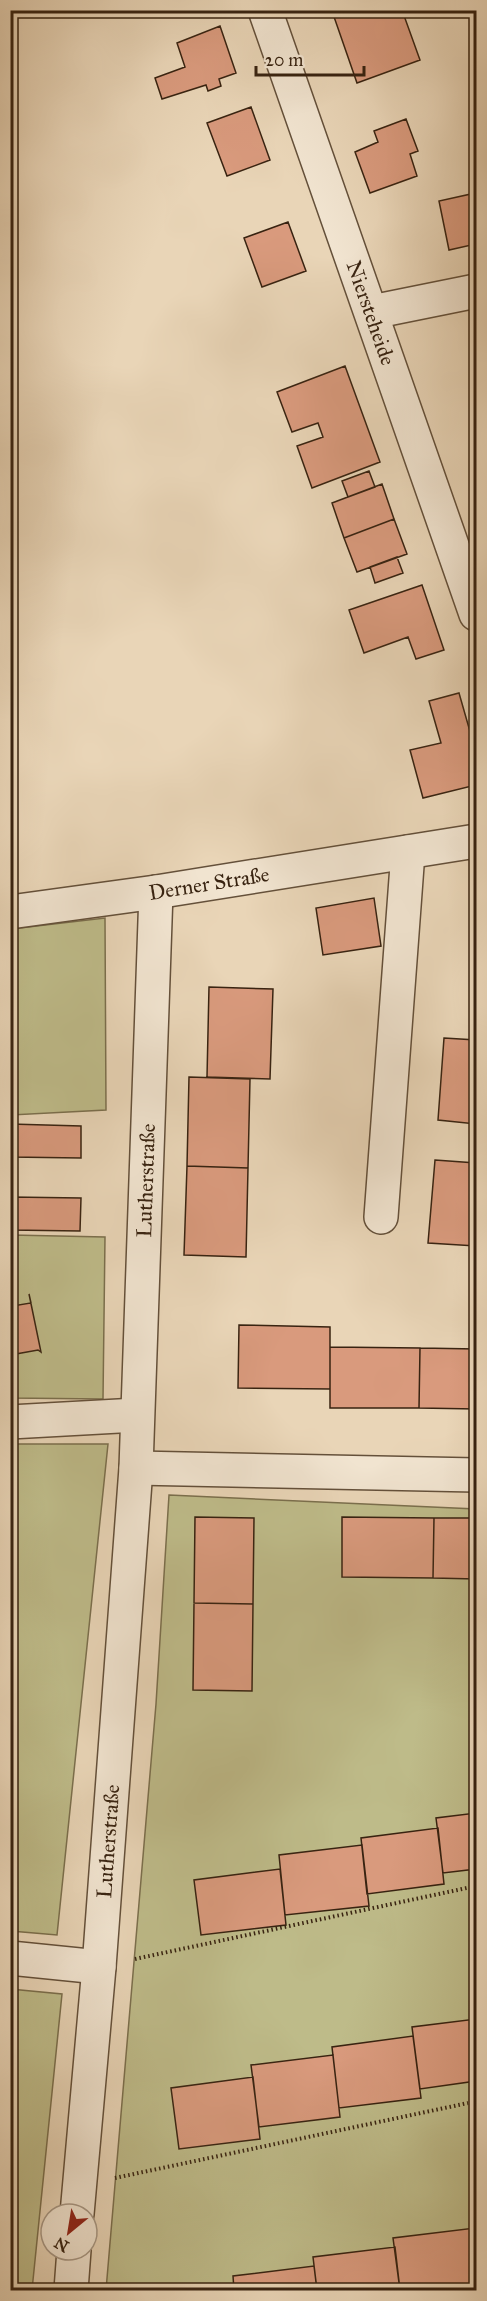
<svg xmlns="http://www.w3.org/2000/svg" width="487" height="2301" font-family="'IM FELL Great Primer',serif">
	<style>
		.green { fill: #bebb89; stroke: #7b6f4d; stroke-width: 1.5 }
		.building { fill: #d99a7d; stroke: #382311; stroke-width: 1.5 }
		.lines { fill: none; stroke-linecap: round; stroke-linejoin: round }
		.minor-casing { stroke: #64503a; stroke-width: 36 }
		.tertiary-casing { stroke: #64503a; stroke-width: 36 }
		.path { stroke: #382311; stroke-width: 4; stroke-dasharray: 1.5 3; stroke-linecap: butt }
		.minor { stroke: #f1e4d0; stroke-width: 33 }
		.tertiary { stroke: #f1e4d0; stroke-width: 33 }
		.labels { text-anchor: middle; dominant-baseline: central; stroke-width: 4.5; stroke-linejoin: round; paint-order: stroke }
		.street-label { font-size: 21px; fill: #382311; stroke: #f1e4d0 }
	</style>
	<rect width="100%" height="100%" fill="#e9d5b7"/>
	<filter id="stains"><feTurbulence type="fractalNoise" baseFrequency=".00333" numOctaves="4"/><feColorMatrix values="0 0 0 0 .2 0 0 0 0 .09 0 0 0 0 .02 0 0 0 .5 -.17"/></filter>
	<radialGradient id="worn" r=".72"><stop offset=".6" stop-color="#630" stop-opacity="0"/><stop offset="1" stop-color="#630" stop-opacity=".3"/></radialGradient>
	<path class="green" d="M105 918 106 1110 11 1115V929Z
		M11 1235 105 1237 103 1399 11 1398Z
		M11 1444H108L57 1935 11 1931Z
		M169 1495 476 1509V2290H106L156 1704Z
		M10 1989 62 1994 32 2290H11Z"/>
	<path class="building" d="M402 10 420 60 357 83 332 11Z
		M220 26 236 73 219 79 221 86 208 91 206 85 162 99 155 78 185 67 177 43Z
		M251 107 270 160 227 176 207 123Z
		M406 119 418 151 410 154 417 176 370 193 355 152 378 142 374 131Z
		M471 194 473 203 476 202V244L449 250 439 201Z
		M288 222 306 271 262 287 244 238Z
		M345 366 380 462 312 488 297 446 323 437 318 423 292 432 277 392Z
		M369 471 375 487 348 497 342 481Z
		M382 484 394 519 344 538 332 503Z
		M394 519 407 554 357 572 344 538Z
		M397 557 403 573 375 583 370 567Z
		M422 585 444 650 416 659 408 637 364 653 349 610Z
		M459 693 471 735 473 734 476 745V785L423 798 410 750 441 743 429 701Z
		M374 898 381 946 323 955 316 908Z
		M209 987 273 989 270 1079 207 1077Z
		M444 1038 476 1040V1124L438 1120Z
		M189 1077 250 1079 248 1168 187 1166Z
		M10 1124 81 1126V1158L10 1157Z
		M435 1160 476 1163V1246L428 1243Z
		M187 1166 248 1168 246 1257 184 1255Z
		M10 1197 81 1198 80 1231 10 1230Z
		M29 1294 41 1352 38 1350 10 1355V1297L13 1306 31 1303Z
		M239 1325 330 1327V1389L238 1388Z
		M330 1347 420 1348 419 1408H330Z
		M420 1348 476 1349V1409L419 1408Z
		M195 1517 254 1518 253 1604 194 1603Z
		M342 1517 434 1518 433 1578 342 1577Z
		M434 1518H476V1579L433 1578Z
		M194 1603 253 1604 252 1691 193 1690Z
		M476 1813V1869L443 1873 436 1818Z
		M438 1828 444 1884 367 1894 361 1838Z
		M362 1845 369 1906 285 1915 279 1855Z
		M280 1869 286 1925 201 1935 194 1880Z
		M476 2019V2081L420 2089 412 2027Z
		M413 2036 421 2098 339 2108 332 2047Z
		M333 2055 340 2117 259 2127 251 2065Z
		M253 2077 260 2139 179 2149 171 2088Z
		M475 2228 476 2290H400L393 2238Z
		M395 2247 400 2290H317L313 2257Z
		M314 2266 317 2290H234L233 2276Z"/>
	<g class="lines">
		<defs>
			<g id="minor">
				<path id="s1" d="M265 10 476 614"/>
				<path d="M372 312 476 291"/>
				<path d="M381 1217 408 852"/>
				<path d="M10 1422 137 1415"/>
				<path d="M136 1468 476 1475"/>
				<path d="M10 1958 99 1967"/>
				<path id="s2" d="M77 2214 99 1967 136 1468 156 892"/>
				<path d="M71 2290 74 2250"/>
			</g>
			<g id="tertiary">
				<path id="s3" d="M10 912 156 892 476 841"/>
			</g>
		</defs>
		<use href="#minor" class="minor-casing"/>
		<use href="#tertiary" class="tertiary-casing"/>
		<path class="path" d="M135 1959 476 1886
			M115 2178 468 2103"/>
		<use href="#minor" class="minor"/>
		<use href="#tertiary" class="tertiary"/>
	</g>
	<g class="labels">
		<g class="street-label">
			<text stroke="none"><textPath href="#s1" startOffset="321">Niersteheide</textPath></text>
			<text stroke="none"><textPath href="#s3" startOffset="201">Derner Straße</textPath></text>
			<text stroke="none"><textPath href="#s2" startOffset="1036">Lutherstraße</textPath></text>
			<text stroke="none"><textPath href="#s2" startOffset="374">Lutherstraße</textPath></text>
		</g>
	</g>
	<rect width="487" height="2301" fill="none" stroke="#e9d5b7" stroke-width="36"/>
	<rect x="12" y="12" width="463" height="2277" fill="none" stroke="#382311" stroke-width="3"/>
	<rect x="18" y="18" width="451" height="2265" fill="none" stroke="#382311" stroke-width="1.5"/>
	<g transform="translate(69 2232) rotate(210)"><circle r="28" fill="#f1e4d0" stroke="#a79784" stroke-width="1.5"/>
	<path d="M0-4.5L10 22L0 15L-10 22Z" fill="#8f2418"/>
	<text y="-9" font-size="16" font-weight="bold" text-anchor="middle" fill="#382311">N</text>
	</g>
	<path d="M256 66v9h108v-9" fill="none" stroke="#382311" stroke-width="3"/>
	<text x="265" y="66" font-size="18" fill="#382311" stroke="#f1e4d0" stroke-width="4.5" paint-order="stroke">20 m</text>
	<rect width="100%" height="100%" filter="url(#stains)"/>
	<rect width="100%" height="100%" fill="url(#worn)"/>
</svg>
